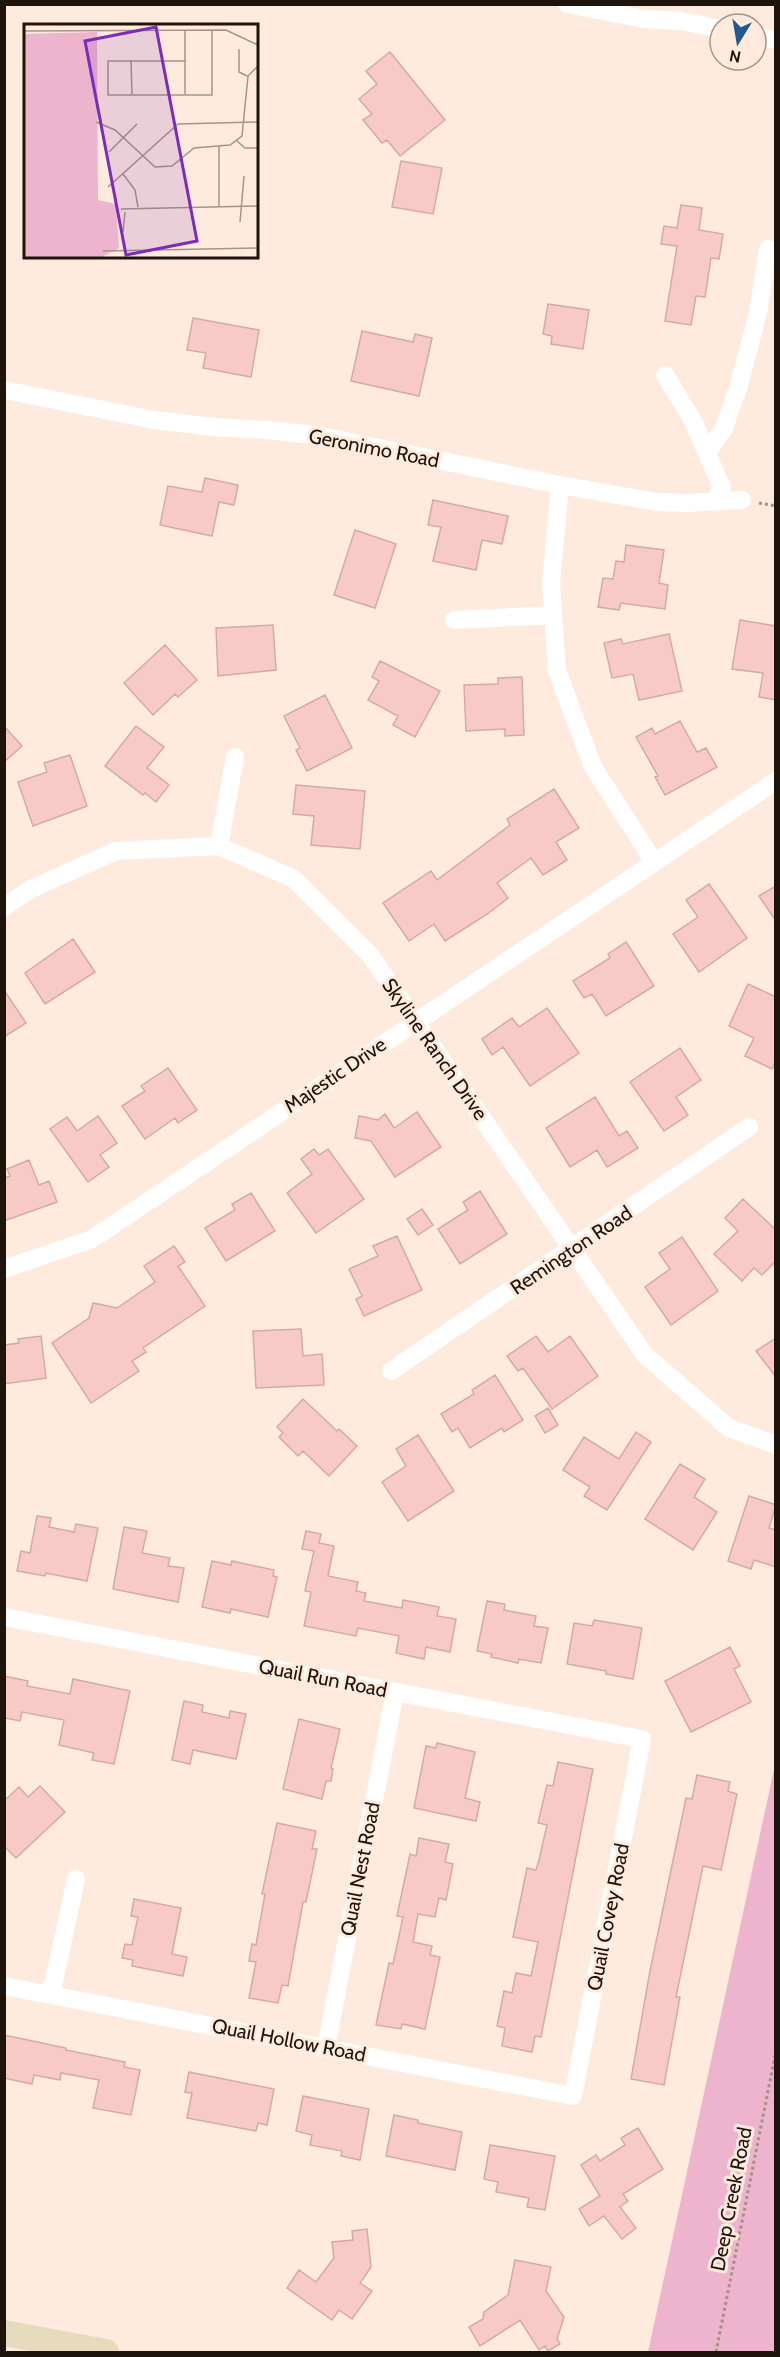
<svg xmlns="http://www.w3.org/2000/svg" width="780" height="2357" font-family="Cabin,sans-serif">
	<style>
		.green { fill: #eeb4ce }
		.building { fill: #f8cac7; stroke: #d3aaa7; stroke-width: 1.5 }
		.lines { fill: none; stroke-linecap: round; stroke-linejoin: round }
		.path { stroke: #a29186; stroke-width: 3; stroke-dasharray: 3 3; stroke-linecap: butt }
		.street { stroke: #fff; stroke-width: 18 }
		.secondary { stroke: #e6dbbd; stroke-width: 26 }
		.labels { text-anchor: middle; dominant-baseline: central; stroke-width: 6; stroke-linejoin: round; paint-order: stroke }
		.street-label { font-size: 20px; fill: #1f140c; stroke: #ffebdd }
		.inset-road { fill: none; stroke: #a59589; stroke-width: 1.5 }
		.view { fill: #7b2cbf; fill-opacity: 0.15; stroke: #7b2cbf; stroke-width: 3 }
		.inset-edge { fill: none; stroke: #1f140c; stroke-width: 3 }
	</style>
	<rect width="100%" height="100%" fill="#ffebdd"/>
	<path class="green" d="M775 1765V2352H648Z"/>
	<path class="building" d="M390 52 445 120 400 156 387 140 382 143 363 120 372 114 359 99 377 84 366 71Z
		M401 161 442 168 433 214 392 207Z
		M681 205 702 208 699 230 723 234 719 259 711 258 705 297 696 296 691 325 665 321 677 246 661 244 664 226 677 228Z
		M548 304 589 310 583 349 551 344 552 336 543 334Z
		M193 318 259 330 251 377 203 368 206 353 187 350Z
		M362 331 413 342 415 334 432 338 419 396 351 381Z
		M205 478 238 485 234 505 219 502 212 536 160 525 168 486 202 492Z
		M433 500 508 516 502 544 482 540 476 570 433 561 441 527 428 525Z
		M355 530 396 544 375 608 334 595Z
		M626 545 664 550 659 583 668 585 665 609 621 603 619 610 598 607 603 578 613 579 616 561 624 562Z
		M740 620 776 626V700L759 697 763 673 732 669Z
		M273 625 276 670 218 676 216 628Z
		M669 634 682 691 639 700 633 674 612 678 604 643 621 639 623 644Z
		M165 645 197 680 178 697 175 694 153 715 124 683Z
		M380 661 440 691 415 737 393 725 398 716 368 700 379 681 372 677Z
		M522 677 524 735 505 736V729L466 731 464 685 498 684V678Z
		M325 695 352 748 307 771 296 750 300 748 284 716Z
		M680 721 697 752 706 748 717 767 665 795 655 777 658 776 636 737 652 728 655 734Z
		M4 726 22 746 4 762Z
		M136 726 164 747 147 768 169 785 156 802 145 793 143 795 105 766Z
		M70 755 87 806 33 826 18 782 47 772 44 763Z
		M296 785 365 791 360 849 311 845 314 816 293 814Z
		M554 789 579 828 556 842 567 860 543 875 531 858 497 883 508 898 486 915 445 941 434 924 409 941 383 903 431 871 437 880 510 825 507 819Z
		M709 884 747 938 699 972 673 934 698 917 686 900Z
		M776 886V921L759 896Z
		M73 939 95 972 45 1004 25 973Z
		M626 942 654 986 606 1016 592 994 584 998 573 981 610 958 608 954Z
		M748 984 776 997V1060L772 1069 745 1056 754 1038 729 1026Z
		M4 990 26 1023 4 1037Z
		M547 1008 579 1053 530 1086 503 1047 492 1055 482 1039 512 1018 519 1027Z
		M680 1048 701 1080 676 1097 688 1115 664 1131 630 1082Z
		M168 1068 197 1110 178 1123 175 1118 145 1139 122 1106 145 1091 141 1086Z
		M595 1097 619 1136 627 1131 638 1148 607 1167 597 1150 570 1167 546 1128Z
		M417 1112 441 1147 395 1177 371 1141 355 1138 359 1116 378 1120 385 1114 394 1128Z
		M98 1116 117 1143 100 1155 109 1167 88 1182 50 1129 67 1117 77 1131Z
		M314 1149 319 1155 328 1149 364 1199 316 1233 287 1193 312 1174 301 1159Z
		M29 1160 39 1185 49 1181 57 1202 4 1221V1178L10 1176 7 1169Z
		M480 1191 507 1234 460 1264 438 1229 468 1210 463 1202Z
		M251 1193 275 1231 226 1261 205 1228 235 1210 232 1204Z
		M743 1199 776 1230V1261L762 1275 754 1268 742 1281 714 1254 738 1231 725 1218Z
		M422 1209 433 1225 418 1235 407 1219Z
		M397 1236 422 1290 364 1316 356 1299 362 1296 349 1269 378 1256 373 1246Z
		M682 1237 718 1291 671 1325 645 1287 670 1269 659 1253Z
		M174 1246 185 1262 178 1266 205 1306 143 1348 146 1352 132 1361 139 1371 91 1403 52 1343 89 1318 93 1303 117 1308 155 1282 144 1266Z
		M301 1329 303 1356 322 1354 324 1385 256 1388 253 1331Z
		M41 1336 46 1378 4 1384V1345L19 1343 18 1339Z
		M536 1336 548 1352 570 1336 598 1376 552 1409 523 1368 518 1371 507 1356Z
		M776 1338V1377L756 1351Z
		M495 1375 523 1420 504 1432 502 1428 470 1448 458 1428 452 1432 441 1414 474 1394 472 1390Z
		M303 1399 337 1431 339 1429 357 1446 329 1476 303 1451 298 1456 279 1437 283 1433 277 1427Z
		M548 1408 558 1425 545 1433 535 1416Z
		M636 1432 651 1442 607 1510 584 1496 590 1487 563 1470 584 1437 619 1459Z
		M418 1435 454 1491 408 1521 382 1482 406 1466 396 1449Z
		M680 1464 705 1479 694 1497 717 1512 693 1550 645 1519Z
		M749 1496 776 1505 769 1528 776 1530V1567L754 1560 751 1569 728 1561Z
		M37 1516 51 1518 49 1527 74 1532 76 1524 98 1528 87 1581 46 1573 45 1576 17 1571 21 1551 30 1553Z
		M124 1527 147 1531 142 1553 170 1558 168 1566 184 1568 178 1602 113 1589Z
		M306 1531 321 1534 319 1543 334 1546 328 1576 358 1582 356 1591 366 1593 364 1601 402 1608 403 1600 439 1607 437 1616 456 1619 450 1652 426 1647 424 1659 396 1653 399 1636 358 1628 356 1636 304 1626 311 1592 305 1591 314 1551 302 1549Z
		M212 1561 231 1565 232 1561 274 1570 273 1576 277 1577 268 1617 231 1609 230 1613 202 1607Z
		M487 1601 505 1604 504 1610 536 1616 534 1626 548 1628 541 1663 519 1659 518 1663 491 1657 492 1654 477 1651Z
		M594 1620 642 1628 633 1679 606 1674V1671L567 1664 574 1623 592 1626Z
		M730 1647 740 1666 734 1669 751 1702 691 1732 665 1681Z
		M4 1676 28 1681 27 1686 70 1694 73 1679 130 1691 114 1764 92 1760 94 1753 59 1745 64 1720 22 1712 20 1721 4 1718Z
		M184 1701 203 1705 202 1712 229 1718 230 1711 246 1714 236 1759 193 1750 190 1764 172 1760Z
		M299 1719 340 1729 331 1768 333 1769 331 1781H326L322 1799 283 1789Z
		M437 1743 475 1752 465 1798 480 1802 476 1821 414 1808 426 1746 436 1748Z
		M558 1762 593 1769 541 2037 535 2036 532 2052 502 2046 505 2028 497 2026 504 1991 512 1993 516 1973 531 1976 538 1942 513 1937 527 1868 536 1870 539 1860 547 1825 538 1823 547 1785 553 1786Z
		M697 1775 730 1782 728 1791 737 1794 721 1870 703 1866 676 1997H680L664 2085 631 2079 650 1971 686 1798 692 1799Z
		M40 1786 65 1812 16 1858 4 1846V1801L19 1787 28 1797Z
		M277 1823 316 1831 312 1849H317L306 1902H303L288 1986 282 1985 278 2003 249 1998 256 1962 249 1961 252 1944 256 1945 265 1894H262Z
		M419 1838 449 1844 445 1862 453 1864 446 1900 439 1898 435 1917 418 1914 413 1942 432 1946 430 1955 440 1957 425 2029 402 2024 401 2029 376 2025 389 1963 393 1964 403 1917 397 1916 410 1854 416 1856Z
		M134 1899 181 1908 172 1954 187 1957 183 1976 132 1966 133 1960 122 1958 125 1944 132 1945 138 1917 131 1916Z
		M4 2035 66 2048V2050L125 2062 124 2067 140 2070 131 2115 93 2108 99 2080 61 2073 60 2080 34 2075 32 2084 4 2078Z
		M189 2072 274 2089 267 2125 258 2123 256 2131 187 2118 192 2093 185 2092Z
		M303 2096 369 2109 360 2160 341 2156 342 2151 310 2145 312 2135 296 2131Z
		M394 2115 418 2120V2123L462 2132 455 2170 386 2156Z
		M638 2128 663 2169 623 2194 628 2201 620 2207 636 2228 622 2239 604 2216 589 2226 579 2209 600 2196 581 2165 596 2155 600 2161 625 2145 621 2138Z
		M490 2145 555 2156 545 2210 527 2207 529 2198 496 2192 498 2182 484 2179Z
		M367 2229 371 2267 360 2283 372 2291 352 2319 339 2310 332 2320 287 2288 299 2270 316 2282 334 2258 332 2242 353 2240 352 2231Z
		M515 2260 551 2267 546 2291 564 2317 557 2339 560 2344 548 2351 545 2346 539 2350 520 2320 480 2346 469 2327 483 2319 484 2312 508 2295Z"/>
	<g class="lines">
		<path class="path" d="M759 503 776 506
			M716 2352 776 2051"/>
		<path class="street" d="M567 4 643 19 681 21 720 29
			M756 36 776 40
			M665 375 693 421 722 488 715 501
			M4 390 154 420 214 427 268 430 321 436 560 485 657 502 687 503 742 500
			M707 453 724 428 739 385 758 313 768 249
			M560 485 551 583 557 671 593 767 654 862
			M454 620 553 615
			M219 846 235 757
			M4 907 31 889 116 851 219 846 294 879 370 955 645 1355 729 1428 776 1445
			M4 1269 92 1239 776 781
			M391 1371 749 1127
			M4 1617 642 1739 573 2096 4 1986
			M51 1995 76 1879
			M326 2047 395 1692"/>
		<path class="secondary" d="M4 2333 106 2352"/>
	</g>
	<g class="labels">
		<g class="street-label">
			<text transform="translate(374 448) rotate(11)">Geronimo Road</text>
			<text transform="translate(435 1049) rotate(55)">Skyline Ranch Drive</text>
			<text transform="translate(335 1075) rotate(-34)">Majestic Drive</text>
			<text transform="translate(571 1250) rotate(-34)">Remington Road</text>
			<text transform="translate(323 1678) rotate(11)">Quail Run Road</text>
			<text transform="translate(360 1869) rotate(-79)">Quail Nest Road</text>
			<text transform="translate(608 1917) rotate(-79)">Quail Covey Road</text>
			<text transform="translate(289 2040) rotate(11)">Quail Hollow Road</text>
			<text transform="translate(731 2199) rotate(-79)">Deep Creek Road</text>
		</g>
	</g>
	<g transform="translate(24 24)">
		<rect width="234" height="234" fill="#ffebdd"/>
		<path d="M73 8 74 176 92 180 95 224 76 234H0V10Z" fill="#eeb4ce"/>
		<path class="inset-road" d="M161 6V70M0 7 202 6 234 21M215 25V48L223 52M107 37 108 70M162 37H84V71H188V6M72 98 91 106 131 143 148 142 170 124 206 121 218 112 224 52 234 42M213 117 221 124H234M85 128 113 100M99 150 111 166 114 183M84 163 154 100 234 98M195 182V122M97 185 234 182M216 198 220 152M99 208 101 188M79 227 234 224"/>
		<path class="view" d="M132 3 173 217 102 231 61 17Z"/>
		<rect width="234" height="234" class="inset-edge"/>
	</g>
	<rect width="780" height="2357" fill="none" stroke="#1f140c" stroke-width="12"/>
	<g transform="translate(738 42) rotate(191)"><circle r="28" fill="#ffebdd" stroke="#a59589" stroke-width="1.5"/>
	<path d="M0-4.5L10 22L0 15L-10 22Z" fill="#225890"/>
	<text y="-9" font-size="16" font-weight="bold" text-anchor="middle" fill="#1f140c">N</text>
	</g>
</svg>
